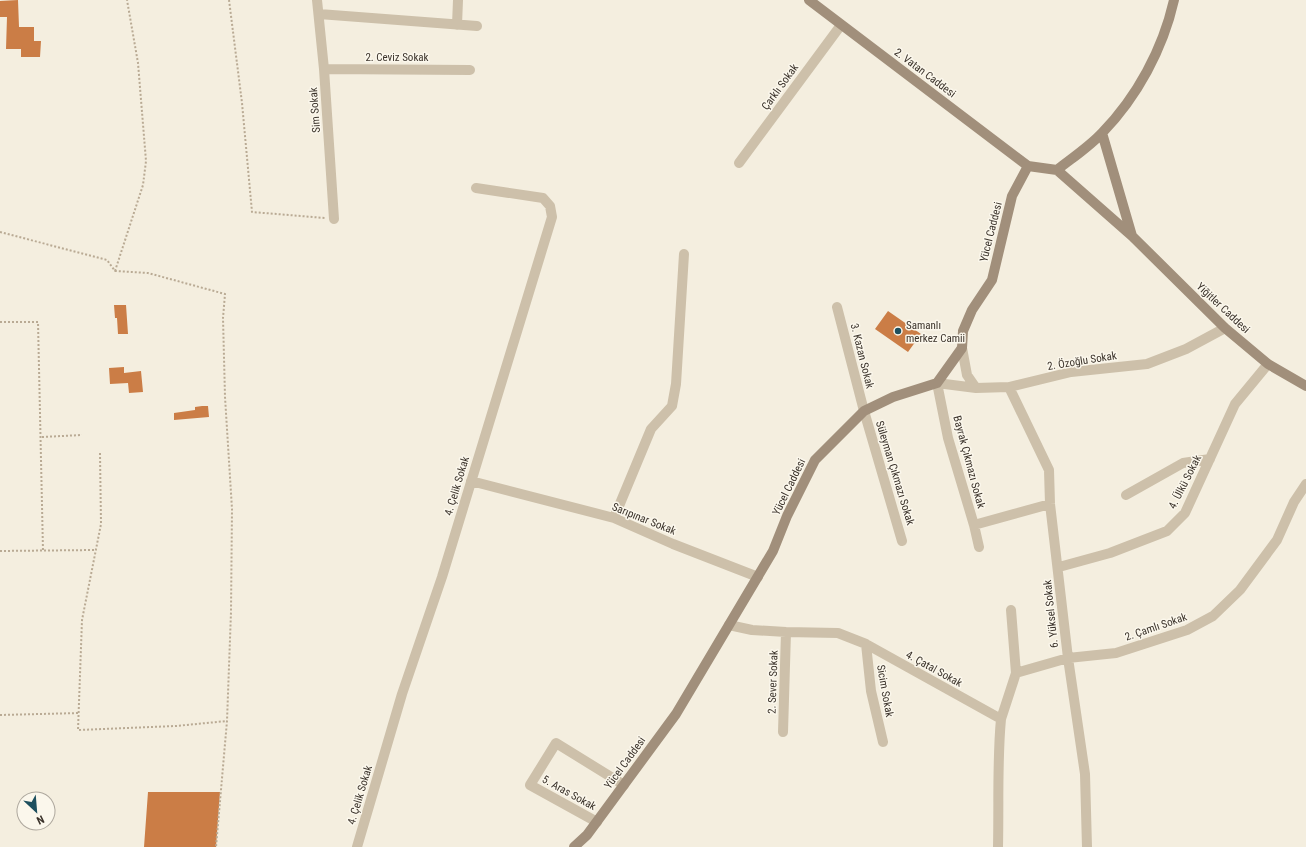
<svg xmlns="http://www.w3.org/2000/svg" width="1306" height="847" font-family="'Roboto Condensed',sans-serif">
	<style>
		.building { fill: #cb7d46 }
		.lines { fill: none; stroke-linecap: round; stroke-linejoin: round }
		.path { stroke: #b9aa94; stroke-width: 2; stroke-dasharray: 2 2; stroke-linecap: butt }
		.minor { stroke: #cdc0aa; stroke-width: 10 }
		.secondary { stroke: #a18f7b; stroke-width: 10 }
		.poi-dot { fill: #1d4f5e; stroke: #fbf7ec; stroke-width: 1.5 }
		.labels { text-anchor: middle; dominant-baseline: central; stroke-width: 3; stroke-linejoin: round; paint-order: stroke }
		.street-label { font-size: 11px; fill: #3a322a; stroke: #fbf7ec }
		.poi-label { font-size: 11px; fill: #3a322a; stroke: #fbf7ec; text-anchor: start }
	</style>
	<rect width="100%" height="100%" fill="#f4eedf"/>
	<path class="building" d="M18 0 19 27H34V41H41L40 57H21V49H6L7 17H0V1Z
		M114 305H126L128 334H118L117 318H115Z
		M888 311 921 334 908 352 875 329Z
		M124 367V373L141 371 143 392 129 393 128 383 110 384 109 368Z
		M202 406H208L209 417 174 420V413L195 410V407Z
		M148 792H220L216 847H144Z"/>
	<g class="lines">
		<path class="path" d="M229 0 242 103 252 212 325 218
			M0 232 107 260 115 271 148 273 225 294 223 318 225 397 232 509 231 612 227 721 216 847
			M115 271 143 185 146 161 138 63 127 0
			M0 322H38L43 551
			M42 437 82 435
			M100 453 101 524 82 620 78 730 176 726 227 721
			M0 551 95 550
			M0 715 79 713"/>
		<path class="minor" d="M317 0 324 69 334 219
			M319 14 477 26
			M457 25 458 0
			M324 69 470 70
			M739 163 841 25
			M837 307 864 411 902 541
			M962 348 967 375 976 388
			M1009 387 1049 470 1050 504 1068 658 1085 774 1087 847
			M471 481 614 518 673 544 758 577
			M1126 495 1183 463 1210 459
			M614 518 651 429 672 406 676 384 684 254
			M974 525 1050 504
			M979 547 974 525 948 438 937 383 976 388 1009 387 1071 372 1147 364 1186 349 1225 328
			M1059 567 1110 553 1167 531 1185 513 1235 404 1268 364
			M729 625 752 630 786 632 838 633 866 644 1001 719C997 761 999 804 998 847
			M866 644 871 691 883 742
			M1016 673 1068 658 1116 653 1187 630 1213 616 1240 590 1277 540 1294 502 1306 484
			M1001 719 1016 673 1011 610
			M783 732 786 632
			M597 822 530 785 556 743 624 785
			M357 847 402 694 442 577 552 217 550 206 543 198 476 188"/>
		<path class="secondary" d="M809 0 1028 166 1057 170 1132 236 1225 328 1268 364 1306 386
			M1102 133 1132 236
			M1057 170C1072 158 1089 147 1102 133 1137 97 1163 49 1174 0
			M574 847 587 835 676 714 773 551 787 516 815 460 864 411 893 397 937 383 962 348 963 331 972 310 992 280 1012 196 1028 166"/>
	</g>
	<circle class="poi-dot" cx="898" cy="331" r="4"/>
	<g class="labels">
		<g class="street-label">
			<text x="397" y="57">2. Ceviz Sokak</text>
			<text transform="translate(925 73) rotate(37)">2. Vatan Caddesi</text>
			<text transform="translate(780 87) rotate(-54)">Çarklı Sokak</text>
			<text transform="translate(315 110) rotate(-94)">Sim Sokak</text>
			<text transform="translate(991 232) rotate(-76)">Yücel Caddesi</text>
			<text transform="translate(1223 308) rotate(43)">Yiğitler Caddesi</text>
			<text transform="translate(862 356) rotate(76)">3. Kazan Sokak</text>
			<text transform="translate(1082 361) rotate(-9)">2. Özoğlu Sokak</text>
			<text transform="translate(969 462) rotate(75)">Bayrak Çıkmazı Sokak</text>
			<text transform="translate(895 473) rotate(73)">Süleyman Çıkmazı Sokak</text>
			<text transform="translate(1185 482) rotate(-63)">4. Ülkü Sokak</text>
			<text transform="translate(457 486) rotate(-73)">4. Çelik Sokak</text>
			<text transform="translate(789 487) rotate(-64)">Yücel Caddesi</text>
			<text transform="translate(644 519) rotate(22)">Sarıpınar Sokak</text>
			<text transform="translate(1051 614) rotate(-96)">6. Yüksel Sokak</text>
			<text transform="translate(1156 627) rotate(-19)">2. Çamlı Sokak</text>
			<text transform="translate(934 669) rotate(29)">4. Çatal Sokak</text>
			<text transform="translate(773 682) rotate(-88)">2. Sever Sokak</text>
			<text transform="translate(885 691) rotate(80)">Sicim Sokak</text>
			<text transform="translate(625 763) rotate(-54)">Yücel Caddesi</text>
			<text transform="translate(569 793) rotate(29)">5. Aras Sokak</text>
			<text transform="translate(360 795) rotate(-73)">4. Çelik Sokak</text>
		</g>
		<g class="poi-label">
			<text x="906" y="325">Samanlı<tspan x="906" dy="13">merkez Camii</tspan></text>
		</g>
	</g>
	<g transform="translate(36 811) rotate(154)"><circle r="19" fill="#fbf7ec" stroke="#aea89e"/>
	<path d="M0-3L7 15L0 10L-7 15Z" fill="#1d4f5e"/>
	<text y="-6" font-size="11" font-weight="bold" text-anchor="middle" fill="#3a322a">N</text>
	</g>
</svg>
